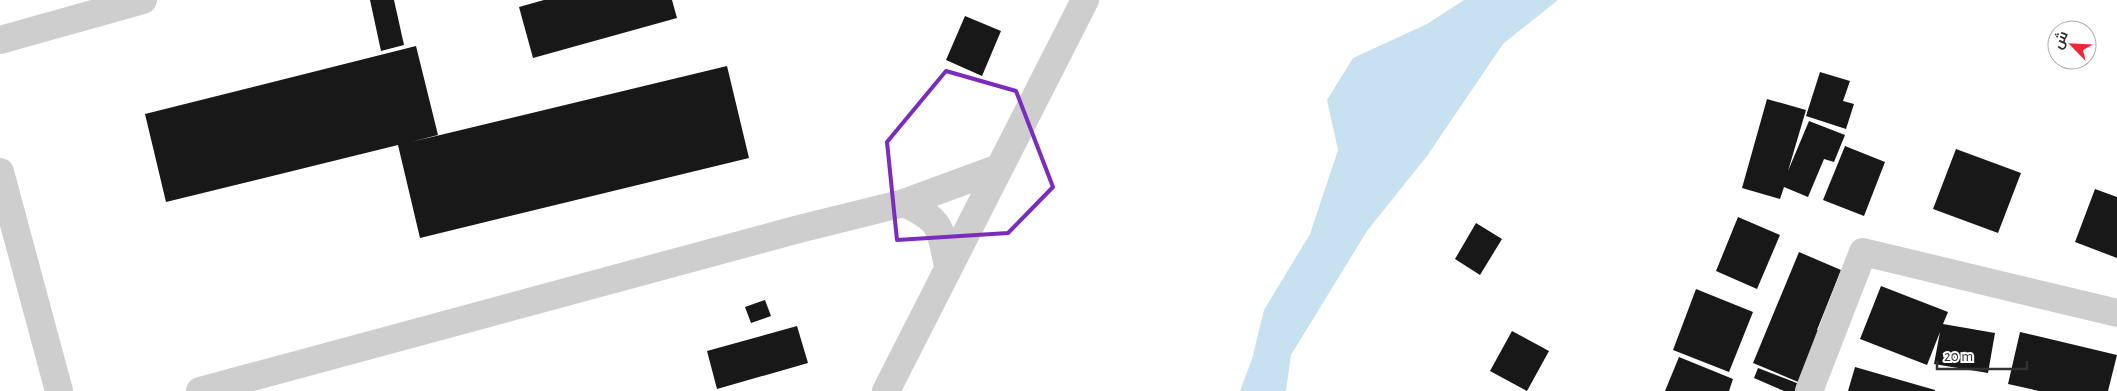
<svg xmlns="http://www.w3.org/2000/svg" width="2117" height="391" font-family="'Alegreya Sans',Cairo,sans-serif">
	<style>
		.water { fill: #c8e1f0 }
		.building { fill: #181818 }
		.lines { fill: none; stroke-linecap: round; stroke-linejoin: round }
		.minor { stroke: #cecece; stroke-width: 28 }
		.marked { fill: none; stroke: #7b2cbf; stroke-width: 4; stroke-linejoin: round }
	</style>
	<rect width="100%" height="100%" fill="#fff"/>
	<path class="water" d="M1464 0H1558L1503 44 1427 156 1367 231 1291 355 1286 391H1240L1252 359 1264 310 1310 234 1338 150 1327 100 1353 58 1427 24Z"/>
	<path class="building" d="M370 0H394L404 45 381 51Z
		M544 0H672L677 18 533 58 519 7Z
		M965 16 1001 31 982 76 946 60Z
		M416 46 438 135 411 142 727 66 749 158 420 238 398 145 166 202 145 114Z
		M1820 72 1850 81 1843 101 1854 104 1846 129 1806 116Z
		M1767 99 1806 110 1788 171 1809 121 1845 135 1834 162 1824 159 1808 197 1784 187 1780 199 1742 188Z
		M1845 146 1885 162 1864 216 1823 200Z
		M1956 149 2021 173 1998 233 1933 209Z
		M2095 189 2117 197V258L2075 242Z
		M1738 217 1780 235 1757 289 1716 271Z
		M1476 223 1502 239 1480 275 1455 259Z
		M1799 252 1841 270 1817 330 1824 333 1803 384 1753 363Z
		M1881 286 1948 312 1943 324 1995 333 1988 373 1934 364 1940 332 1927 365 1860 339Z
		M1696 289 1753 312 1729 372 1673 350Z
		M765 300 771 316 751 323 745 307Z
		M797 326 808 363 717 389 707 351Z
		M1512 331 1549 351 1527 391 1490 371Z
		M2020 332 2117 355 2108 391H2039L2008 384Z
		M1679 357 1733 379 1729 391H1665Z
		M1855 367 1935 390V391H1848Z
		M1758 368 1802 385 1799 391H1784L1754 378Z"/>
	<g class="lines">
		<path class="minor" d="M0 40 143 0
			M0 172 59 391
			M904 203C943 221 940 228 948 267
			M200 391 799 229 904 203 999 168
			M886 391 1085 0
			M1809 391 1863 252 2117 313"/>
	</g>
	<path class="marked" d="M946 71 1016 91 1053 187 1008 233 897 240 887 142Z"/>
	<g transform="translate(2072 45) rotate(294)"><circle r="24" fill="#ffffff" stroke="#adadad"/>
	<path d="M0-4L9 19L0 12L-9 19Z" fill="#f52537"/>
	<text y="-8" font-size="14" font-weight="bold" text-anchor="middle" fill="#313131">ش</text>
	</g>
	<path d="M1937 361v8h90v-8" fill="none" stroke="#313131" stroke-width="2.5"/>
	<text x="1944" y="361" font-size="15" fill="#313131" stroke="#ffffff" stroke-width="4" paint-order="stroke">20 m</text>
</svg>
